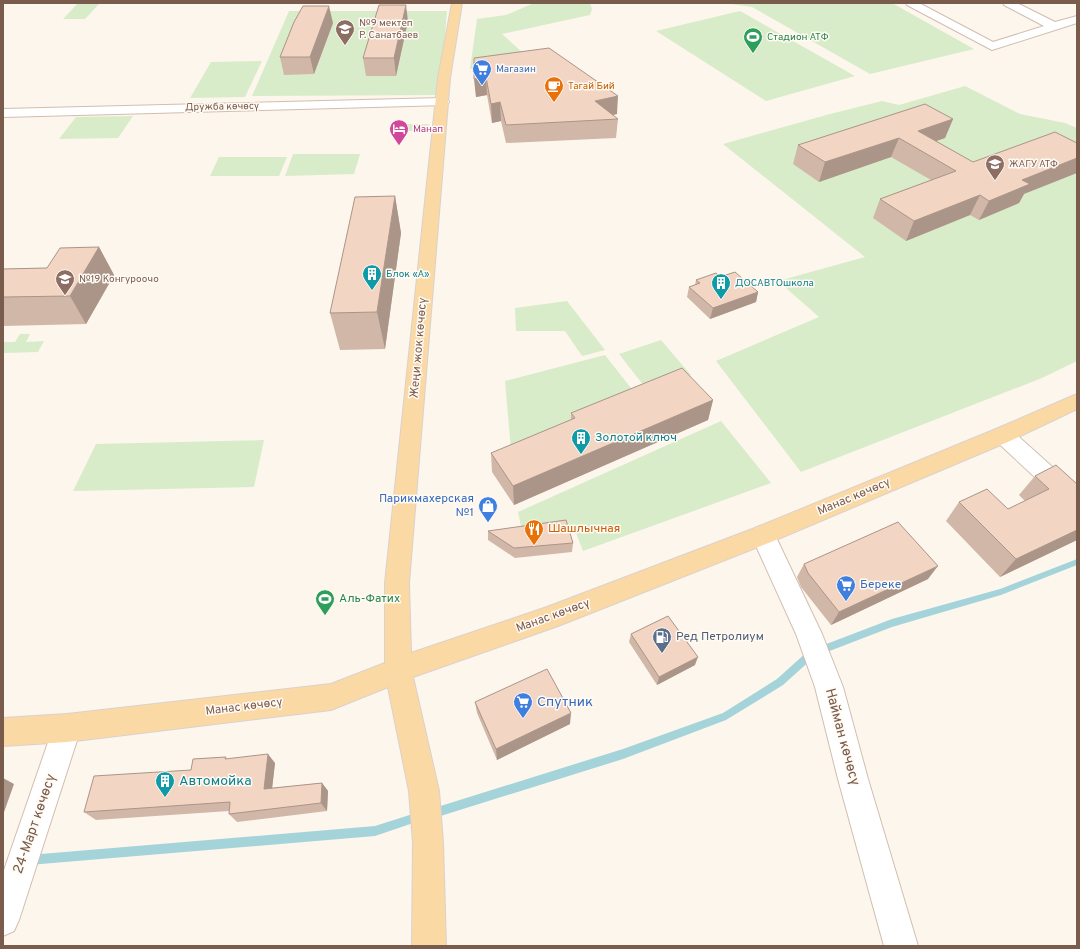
<svg xmlns="http://www.w3.org/2000/svg" width="1080" height="949" font-family="Overpass,sans-serif">
	<style>
		.green { fill: #d8ecc9 }
		.lines { fill: none; stroke-linecap: round; stroke-linejoin: round }
		.stream { fill: #a5d3da; fill-rule: evenodd }
		.minor-casing { stroke: #d1beb0; stroke-width: 2 }
		.major-casing { stroke: #dad1cd; stroke-width: 2 }
		.minor { fill: #fff; fill-rule: evenodd }
		.major { fill: #fbd9a5; fill-rule: evenodd }
		.wall { fill: #d1b7a8 }
		.shaded-wall { fill: #aa9588 }
		.building { fill: #f3d5c3; stroke: #aa9588 }
		.labels { text-anchor: middle; dominant-baseline: central; stroke-width: 3; stroke-linejoin: round; paint-order: stroke }
		.far-education-label { font-size: 10px; fill: #785e54; stroke: #fffaf3; text-anchor: start }
		.far-leisure-label { font-size: 10px; fill: #27864d; stroke: #fffaf3; text-anchor: start }
		.far-shop-label { font-size: 10px; fill: #366cbe; stroke: #fffaf3; text-anchor: start }
		.far-food-label { font-size: 10px; fill: #c56008; stroke: #fffaf3; text-anchor: start }
		.far-street-label { font-size: 10px; fill: #7a5c4d; stroke: #fffaf3 }
		.far-hotel-label { font-size: 10px; fill: #b23c85; stroke: #fffaf3; text-anchor: start }
		.far-culture-label { font-size: 10px; fill: #0d838f; stroke: #fffaf3; text-anchor: start }
		.street-label { font-size: 12px; fill: #7a5c4d; stroke: #fffaf3 }
		.culture-label { font-size: 12px; fill: #0d838f; stroke: #fffaf3; text-anchor: start }
		.shop-label { font-size: 12px; fill: #366cbe; stroke: #fffaf3; text-anchor: end }
		.food-label { font-size: 12px; fill: #c56008; stroke: #fffaf3; text-anchor: start }
		.leisure-label { font-size: 12px; fill: #27864d; stroke: #fffaf3; text-anchor: start }
		.service-label { font-size: 12px; fill: #4e5e75; stroke: #fffaf3; text-anchor: start }
		.near-shop-label { font-size: 14px; fill: #366cbe; stroke: #fffaf3; text-anchor: start }
		.near-street-label { font-size: 14px; fill: #7a5c4d; stroke: #fffaf3 }
		.near-culture-label { font-size: 14px; fill: #0d838f; stroke: #fffaf3; text-anchor: start }
	</style>
	<rect width="100%" height="100%" fill="#fdf6ec"/>
	<path class="green" d="M78 3H100L85 19H63Z
		M534 3H590L592 9 590 15 502 34 523 53 470 69 477 19 506 15Z
		M725 3H892L974 49 870 74 752 7Z
		M289 11H447L440 95 252 96Z
		M740 11 855 76 766 101 656 31Z
		M262 61 245 97 190 98 211 62Z
		M965 86 1020 114 1065 123 1077 128V361L1042 378 801 472 716 361 819 317 778 281 865 257 723 144 830 114 882 101 899 105Z
		M133 116 118 138 59 139 76 117Z
		M404 124H429L428 131H402Z
		M293 154H360L354 174 285 176Z
		M219 157H287L279 176H210Z
		M567 301 605 350 582 356 565 331H516L515 308Z
		M20 334H30L26 342 44 341 38 352 3 353V342H15Z
		M661 340 691 375 648 391 619 354Z
		M605 355 638 397 511 450 505 381Z
		M721 421 771 483 583 551 573 525 522 531 518 512Z
		M264 440 254 487 73 491 96 444Z"/>
	<g class="lines">
		<path class="stream" d="M1077 559V565L1001 595 892 627 814 657 783 685 726 720 623 759 431 819 428 817 426 814 428 811 431 809 623 749 723 713 777 679 808 651 892 619 1000 589Z
			M419 812 422 814 424 817 422 820 375 836 29 865 26 863 24 860 26 857 29 855 375 826Z"/>
		<defs>
			<path id="minor" d="M906 3H919L993 42 1044 26 1004 5 1003 3H1017L1055 22 1077 16V23L992 50 907 5Z
				M442 98 447 99 449 102 447 105 3 117V109Z
				M1003 427 1010 429 1077 489V512L1069 509 996 441 992 435 996 429Z
				M763 525 771 528 775 535 822 634 843 687 868 779 918 946H884L838 779 815 687 796 634 751 535 755 528Z
				M67 714 77 718 81 728 19 920 14 931 3 936V873L53 728 57 718Z"/>
			<path id="major" d="M452 3H462L450 78 409 583 411 653 547 607 755 528 996 429 1077 394V409L1010 441 771 542 558 626 413 677 439 791 443 843 446 946H412L413 843 409 791 388 687 331 710 67 742 3 746V718L67 714 331 684 385 663V583L438 78Z"/>
		</defs>
		<use href="#minor" class="minor-casing"/>
		<use href="#major" class="major-casing"/>
		<use href="#minor" class="minor"/>
		<use href="#major" class="major"/>
	</g>
	<path class="wall" d="M408 21 396 76H366L363 58Z
		M333 23 314 74 284 75 280 57Z
		M474 58 617 114 613 115 618 119 616 138 506 143 501 121 492 123 487 95 476 97Z
		M953 119 945 138 936 141 1024 194 1019 203 979 220 970 215 906 241 873 218 880 199 931 180 891 157 819 182 793 164 798 145Z
		M395 196 401 233 385 349 340 350 330 313Z
		M99 247 114 275 86 324 3 326V269L47 268Z
		M720 277 758 292 756 302 710 319 687 297 689 287 695 285 696 280Z
		M713 400 708 420 514 505 492 472 491 453 571 420V413Z
		M1035 476 1077 484V540L1000 577 946 521 959 502 1008 509 1025 501 1019 495Z
		M488 531 573 543 572 552 515 558 488 540Z
		M804 564 928 579 831 625 801 587 797 577Z
		M631 634 695 665 657 685 629 642Z
		M475 702 570 724 497 760 477 713Z
		M228 759 275 763 272 788 322 783 328 791 327 811 237 822 229 814V811L96 820 84 812 191 770Z"/>
	<path class="shaded-wall" d="M406 5 408 21 396 76 394 58Z
		M329 6 333 23 314 74 310 57Z
		M486 77 487 95 476 97 474 79Z
		M618 96 617 114 594 119 595 101Z
		M500 102 501 121 492 123 491 104Z
		M953 119 945 138 916 148 918 131Z
		M899 138 891 157 819 182 825 162Z
		M1077 158V173L1024 194 1019 203 979 220 989 201 1022 180Z
		M980 195 970 215 906 241 914 221Z
		M395 196 401 233 385 349 377 312Z
		M99 247 114 275 86 324 70 296Z
		M758 292 756 302 710 319 713 308Z
		M713 400 708 420 514 505 513 486Z
		M1077 530V540L1000 577 1016 559Z
		M938 566 928 579 831 625 839 612Z
		M698 657 695 665 657 685 659 677Z
		M571 713 570 724 497 760 496 749Z
		M268 754 275 763 271 798 264 789Z
		M3 778 14 784 3 815Z
		M322 783 328 791 327 811 321 803Z"/>
	<path class="building" d="M379 5H406L394 58H363Z
		M303 6H329L310 57H280L294 22Z
		M549 48 618 96 595 101 618 119 506 125 500 102 491 104 486 77 474 79V58Z
		M925 104 953 119 918 131 973 162 1055 132 1077 143V158L1022 180 1030 184 989 201 980 195 914 221 880 199 956 171 899 138 825 162 798 145Z
		M395 196 377 312 330 313 355 197Z
		M99 247 70 296 3 297V269L47 268 60 248Z
		M735 272 758 292 713 308 689 287 700 283 696 280 716 273 720 277Z
		M682 368 713 400 513 486 491 453 575 418 571 413Z
		M1056 465 1077 484V530L1016 559 959 502 987 489 1008 509 1049 489 1035 476Z
		M566 520 573 543 514 548 488 531Z
		M898 522 938 566 839 612 808 573 804 564Z
		M668 616 698 657 659 677 631 634Z
		M547 669 571 713 496 749 475 702Z
		M268 754 264 789 322 783 321 803 229 814 230 802 84 812 94 776 191 770 193 759 226 757 225 759Z"/>
	<defs>
		<symbol id="school-pin" viewBox="-11 -11 22 30"><path d="M0 17L-7.5 6A9.5 9.5 0 1 1 7.5 6Z" fill="#8d6e63" stroke="#fffaf3"/><path d="M0-5L7-2L0 1L-7-2ZM-4 1L0 2.5L4 1V4Q0 6-4 4Z" fill="#fff"/></symbol>
		<symbol id="stadium-pin" viewBox="-11 -11 22 30"><path d="M0 17L-7.5 6A9.5 9.5 0 1 1 7.5 6Z" fill="#2e9e5b" stroke="#fffaf3"/><path d="M0-5a6.5 5 0 1 0 0 10a6.5 5 0 1 0 0-10ZM-3.5-1.8h7v3.6h-7Z" fill="#fff"/></symbol>
		<symbol id="supermarket-pin" viewBox="-11 -11 22 30"><path d="M0 17L-7.5 6A9.5 9.5 0 1 1 7.5 6Z" fill="#3f7fe0" stroke="#fffaf3"/><path d="M-6-5.5h2.5l.6 2H6L4.5 2H-2.5L-4.4-4H-6ZM-1.5 3.2a1.3 1.3 0 1 0 .1 0ZM3 3.2a1.3 1.3 0 1 0 .1 0Z" fill="#fff"/></symbol>
		<symbol id="cafe-pin" viewBox="-11 -11 22 30"><path d="M0 17L-7.5 6A9.5 9.5 0 1 1 7.5 6Z" fill="#e8710a" stroke="#fffaf3"/><path d="M-5.5-4.5H6V0H3Q3 3.5 0 3.5H-2.5Q-5.5 3.5-5.5 0ZM3-3.2v2h1.7v-2ZM-6 4.5H4V6H-6Z" fill="#fff"/></symbol>
		<symbol id="hotel-pin" viewBox="-11 -11 22 30"><path d="M0 17L-7.5 6A9.5 9.5 0 1 1 7.5 6Z" fill="#d1479c" stroke="#fffaf3"/><path d="M-6-4.5h1.5V1H6V5H4.5V3h-9V5H-6ZM-4 0a1.8 1.8 0 1 1 3.6 0ZM.5 0V-2.5h3Q6-2.5 6 0Z" fill="#fff"/></symbol>
		<symbol id="university-pin" viewBox="-11 -11 22 30"><path d="M0 17L-7.5 6A9.5 9.5 0 1 1 7.5 6Z" fill="#8d6e63" stroke="#fffaf3"/><path d="M0-5L7-2L0 1L-7-2ZM-4 1L0 2.5L4 1V4Q0 6-4 4Z" fill="#fff"/></symbol>
		<symbol id="building-pin" viewBox="-11 -11 22 30"><path d="M0 17L-7.5 6A9.5 9.5 0 1 1 7.5 6Z" fill="#0f9aa8" stroke="#fffaf3"/><path d="M-4-6H4V6H1V3H-1V6H-4ZM-2.5-4.3h1.7v1.8h-1.7ZM.8-4.3h1.7v1.8H.8ZM-2.5-1h1.7V.8h-1.7ZM.8-1h1.7V.8H.8Z" fill="#fff"/></symbol>
		<symbol id="shop-pin" viewBox="-11 -11 22 30"><path d="M0 17L-7.5 6A9.5 9.5 0 1 1 7.5 6Z" fill="#3f7fe0" stroke="#fffaf3"/><path d="M-5-2.5h2.3a2.7 3.5 0 0 1 5.4 0H5L5.5 6h-11ZM-1.5-2.5h3a1.5 2.3 0 0 0-3 0Z" fill="#fff"/></symbol>
		<symbol id="restaurant-pin" viewBox="-11 -11 22 30"><path d="M0 17L-7.5 6A9.5 9.5 0 1 1 7.5 6Z" fill="#e8710a" stroke="#fffaf3"/><path d="M-5-6h1v4h1v-4h1v4h1v-4h1v5L-1.5 .5V6h-2V.5L-5-1ZM5-6V6H3V1.5H1.5Q1.5-4 5-6Z" fill="#fff"/></symbol>
		<symbol id="fuel-pin" viewBox="-11 -11 22 30"><path d="M0 17L-7.5 6A9.5 9.5 0 1 1 7.5 6Z" fill="#5c6f8a" stroke="#fffaf3"/><path d="M-5.5-6h7V0h2V4h1.3V-2.5L3-4.5l.8-.8L6-3V5H2.5V1h-1V6h-7ZM-4.2-4.7v3.2H.2V-4.7Z" fill="#fff"/></symbol>
	</defs>
	<g fill-rule="evenodd">
		<use href="#school-pin" x="334" y="18" width="22" height="30"/>
		<use href="#stadium-pin" x="742" y="26" width="22" height="30"/>
		<use href="#supermarket-pin" x="471" y="58" width="22" height="30"/>
		<use href="#cafe-pin" x="543" y="75" width="22" height="30"/>
		<use href="#hotel-pin" x="388" y="118" width="22" height="30"/>
		<use href="#university-pin" x="984" y="153" width="22" height="30"/>
		<use href="#building-pin" x="361" y="263" width="22" height="30"/>
		<use href="#school-pin" x="54" y="268" width="22" height="30"/>
		<use href="#building-pin" x="710" y="272" width="22" height="30"/>
		<use href="#building-pin" x="570" y="427" width="22" height="30"/>
		<use href="#shop-pin" x="477" y="495" width="22" height="30"/>
		<use href="#restaurant-pin" x="523" y="518" width="22" height="30"/>
		<use href="#supermarket-pin" x="835" y="574" width="22" height="30"/>
		<use href="#stadium-pin" x="314" y="588" width="22" height="30"/>
		<use href="#fuel-pin" x="651" y="626" width="22" height="30"/>
		<use href="#supermarket-pin" x="512" y="691" width="22" height="30"/>
		<use href="#building-pin" x="154" y="770" width="22" height="30"/>
	</g>
	<g class="labels">
		<g class="far-education-label">
			<text x="359" y="23">№9 мектеп<tspan x="359" dy="12">Р. Санатбаев</tspan></text>
			<text x="1009" y="164">ЖАГУ АТФ</text>
			<text x="79" y="279">№19 Конгуроочо</text>
		</g>
		<g class="far-leisure-label">
			<text x="767" y="37">Стадион АТФ</text>
		</g>
		<g class="far-shop-label">
			<text x="496" y="69">Магазин</text>
		</g>
		<g class="far-food-label">
			<text x="568" y="86">Тагай Бий</text>
		</g>
		<g class="far-street-label">
			<text transform="translate(222 107) rotate(-1)">Дружба көчөсү</text>
		</g>
		<g class="far-hotel-label">
			<text x="413" y="129">Манап</text>
		</g>
		<g class="far-culture-label">
			<text x="386" y="274">Блок «А»</text>
			<text x="735" y="283">ДОСАВТОшкола</text>
		</g>
		<g class="street-label">
			<text transform="translate(419 348) rotate(-85)">Жеңи жок көчөсү</text>
			<text transform="translate(854 497) rotate(-23)">Манас көчөсү</text>
			<text transform="translate(553 616) rotate(-20)">Манас көчөсү</text>
			<text transform="translate(244 707) rotate(-7)">Манас көчөсү</text>
		</g>
		<g class="culture-label">
			<text x="595" y="438">Золотой ключ</text>
		</g>
		<g class="shop-label">
			<text x="474" y="499">Парикмахерская<tspan x="474" dy="14">№1</tspan></text>
			<text x="860" y="585" text-anchor="start">Береке</text>
		</g>
		<g class="food-label">
			<text x="548" y="529">Шашлычная</text>
		</g>
		<g class="leisure-label">
			<text x="339" y="599">Аль-Фатих</text>
		</g>
		<g class="service-label">
			<text x="676" y="637">Ред Петролиум</text>
		</g>
		<g class="near-shop-label">
			<text x="537" y="702">Спутник</text>
		</g>
		<g class="near-street-label">
			<text transform="translate(842 737) rotate(75)">Найман көчөсү</text>
			<text transform="translate(35 824) rotate(-71)">24-Март көчөсү</text>
		</g>
		<g class="near-culture-label">
			<text x="179" y="781">Автомойка</text>
		</g>
	</g>
	<rect width="1080" height="949" fill="none" stroke="#7a5c4d" stroke-width="8"/>
</svg>
